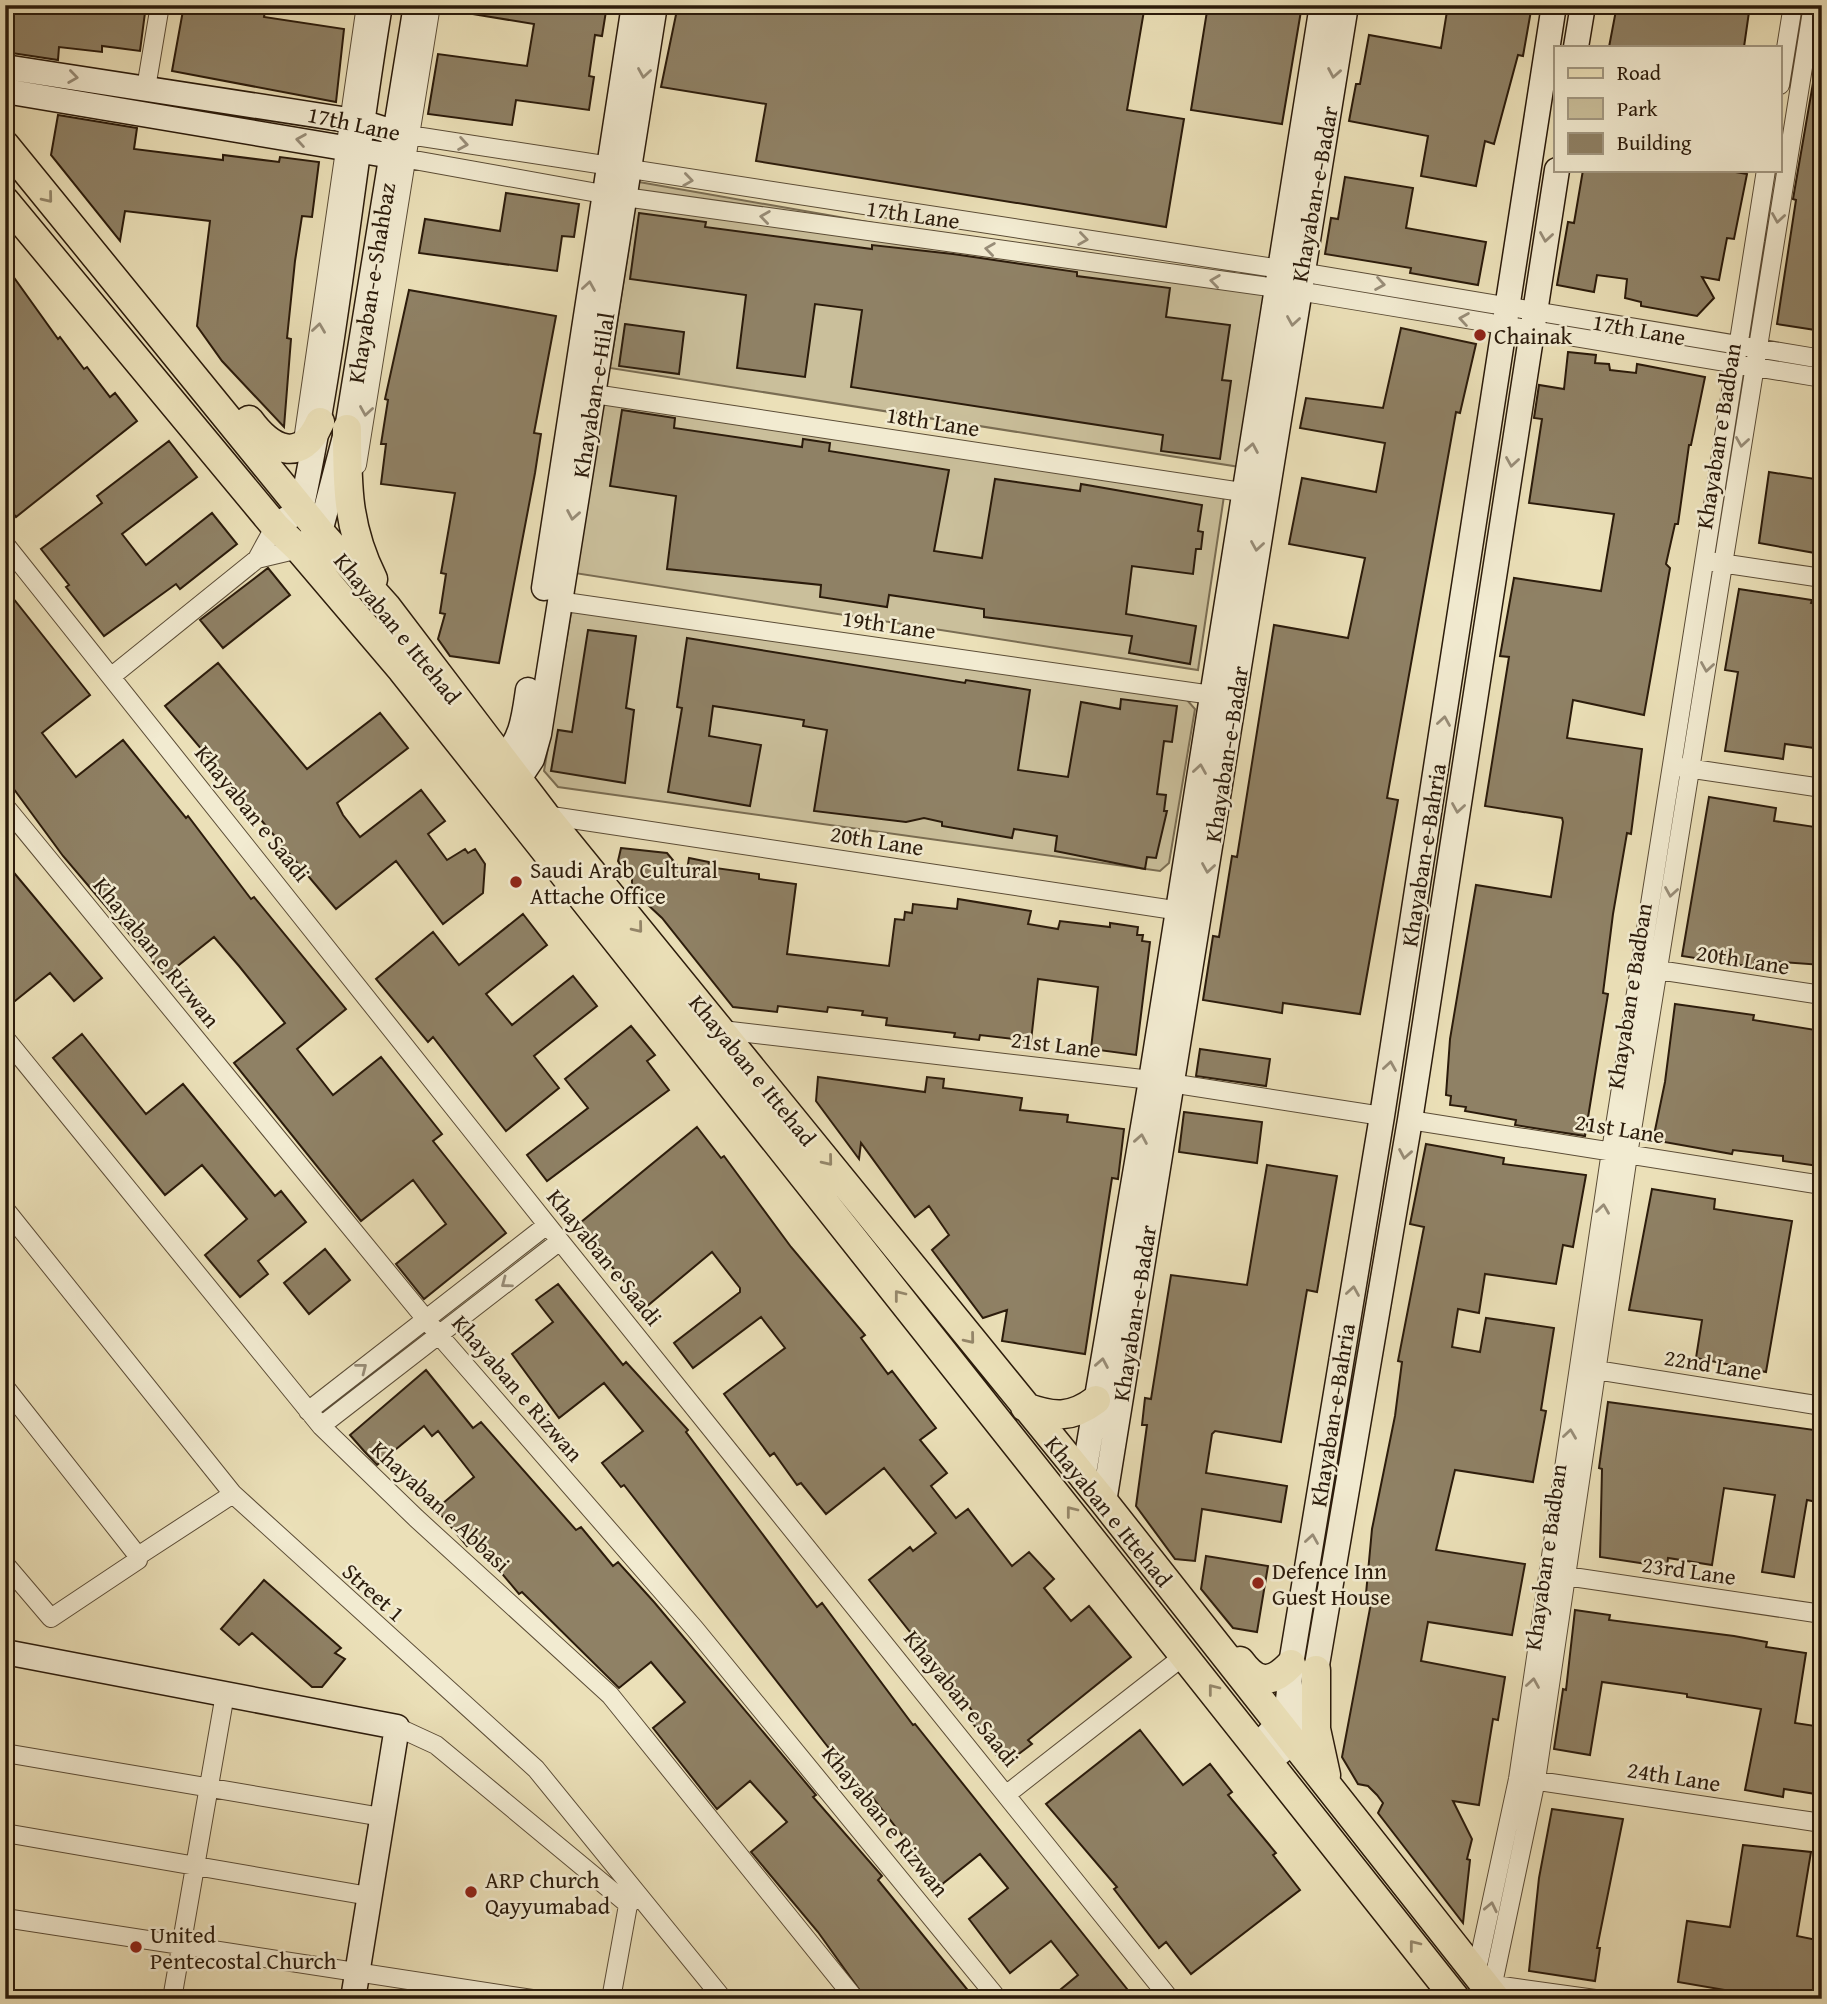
<svg xmlns="http://www.w3.org/2000/svg" width="1827" height="2004" font-family="'Gentium Book Plus',serif">
	<style>
		.green { fill: #cabf9b; stroke: #7a6d53; stroke-width: 2 }
		.building { fill: #8f8165; stroke: #2b1b0b; stroke-width: 2 }
		.lines { fill: none; stroke-linecap: round; stroke-linejoin: round }
		.street-casing { stroke: #5b4c36; stroke-width: 20 }
		.secondary-casing { stroke: #2b1b0b; stroke-width: 27 }
		.primary-casing { stroke: #2b1b0b; stroke-width: 31 }
		.street { stroke: #f2ebd1; stroke-width: 18 }
		.secondary { stroke: #f2ebd1; stroke-width: 24 }
		.primary { stroke: #ebe0b8; stroke-width: 28 }
		.oneway { stroke: #988d78 }
		.oneway2 { stroke: #95876a }
		.poi-dot { fill: #8f2418; stroke: #f2ebd1; stroke-width: 2.5 }
		.labels { text-anchor: middle; dominant-baseline: central; stroke-width: 5; stroke-linejoin: round; paint-order: stroke }
		.street-label { font-size: 23px; fill: #2b1b0b; stroke: #f2ebd1 }
		.poi-label { font-size: 23px; fill: #2b1b0b; stroke: #f2ebd1; text-anchor: start }
	</style>
	<rect width="100%" height="100%" fill="#ebe0b8"/>
	<filter id="stains"><feTurbulence type="fractalNoise" baseFrequency=".00286" numOctaves="4"/><feColorMatrix values="0 0 0 0 .2 0 0 0 0 .09 0 0 0 0 .02 0 0 0 .5 -.17"/></filter>
	<radialGradient id="worn" r=".72"><stop offset=".6" stop-color="#630" stop-opacity="0"/><stop offset="1" stop-color="#630" stop-opacity=".3"/></radialGradient>
	<path class="green" d="M639 182 1267 292 1240 467 610 368Z
		M596 387 1224 496 1198 670 568 572Z
		M587 605 1187 700 1195 709 1169 863 1160 871 558 787 544 771 571 613Z"/>
	<path class="building" d="M8 5H146L140 51 102 46V52L59 47 58 60 5 52Z
		M184 5H266L264 17 344 29 336 102 172 71Z
		M472 5H607L602 36 595 35 589 76 594 77 589 110 516 100 512 125 428 114 438 54 527 66 534 24 472 14Z
		M678 5H1145L1127 110 1184 119 1166 227 756 161 766 104 661 87Z
		M1208 5H1263L1301 11 1282 124 1191 110Z
		M1448 5H1532L1523 56 1518 55 1494 144 1485 141 1476 186 1421 176 1428 136 1349 121 1356 84H1360L1369 35 1441 48Z
		M1617 5H1750L1744 47H1609Z
		M1813 83 1822 84V331L1777 324 1796 200 1793 199Z
		M58 115 137 128 134 149 223 160V155L279 162 280 157 319 162 312 217 302 216 295 261 287 338 291 339 284 427 222 361 197 326 210 221 125 211 120 241 51 155Z
		M1583 170H1724L1747 174 1734 239 1727 238 1719 280 1702 277 1714 298 1697 316 1641 306V302L1625 298 1627 279 1597 275 1594 292 1557 285 1568 222 1574 223Z
		M1345 177 1413 188 1406 228 1486 242 1478 285 1410 273 1411 268 1325 254 1331 218 1338 219Z
		M506 193 579 204 574 237 562 236 557 271 419 253 425 219 500 231Z
		M639 213 706 222 705 227 872 249V245L953 254 1077 272V276L1170 288 1166 317 1230 325 1222 380 1231 381 1220 459 1161 451 1163 435 851 387 862 310 815 304 805 377 737 368 746 295 630 279Z
		M5 265 58 339 60 337 84 369 87 367 110 397 115 393 137 421 16 517 5 502Z
		M409 290 556 316 534 433 541 434 535 473 499 663 450 656 438 639 445 614 440 613 446 574 441 573 455 493 381 484 386 444H381L388 400 385 399Z
		M625 324 684 332 679 374 619 366Z
		M1401 328 1476 344 1460 413 1456 412 1387 798 1398 800 1360 1014 1283 1003 1282 1013 1203 1000 1213 936 1219 937 1232 856 1237 857 1274 625 1348 638 1365 558 1289 544 1302 478 1376 492 1385 443 1300 428 1306 398 1383 408Z
		M1568 352 1596 355 1595 363 1609 364 1610 370 1636 373 1637 364 1705 377 1691 445H1689L1678 524H1675L1666 564 1670 568 1644 715 1573 700 1567 738 1642 749 1631 834 1627 833 1613 914 1603 993 1608 994 1585 1136 1515 1125 1516 1120 1465 1111 1466 1107 1450 1105 1451 1096 1446 1095 1450 1039 1476 885 1551 897 1563 822 1562 818 1485 806 1509 657 1500 656 1514 578 1601 591 1614 514 1529 503 1542 419 1534 418 1539 385 1564 389Z
		M622 410 675 418 674 428 802 447 803 439 830 443 829 451 949 470 934 551 982 558 995 479 1080 491 1081 484 1202 505 1198 531 1203 532 1201 549H1196L1193 574 1132 566 1126 614 1196 626 1190 664 1129 653 1132 636 984 617V609L889 595 887 607 820 597 821 585 667 569 676 496 610 486Z
		M169 441 197 477 122 534 146 565 212 513 237 544 180 589 176 584 104 636 66 587 69 585 41 549 102 503 97 496Z
		M1769 472 1822 480V513L1815 553 1759 543Z
		M268 568 290 595 223 648 200 620Z
		M5 588 90 695 42 733 76 777 123 740 186 818 188 816 251 899 254 897 346 1009 297 1049 333 1095 381 1057 442 1134 433 1141 506 1233 424 1299 396 1264 446 1224 413 1180 361 1221 234 1063 285 1023 239 966 214 937 165 976 63 856 5 777Z
		M1739 589 1812 600 1811 603 1822 605V749L1785 744 1783 759 1725 751 1738 672 1725 670Z
		M588 630 636 636 626 708 634 710 625 783 551 771 558 730 572 732Z
		M687 638 965 683 966 680 1030 690 1018 770 1068 777 1081 702 1120 709 1121 699 1177 706 1172 742 1164 741 1157 794 1166 795 1164 811H1167L1156 858 1147 857 1145 869 1055 851 1057 836 1014 829 1012 838 942 826V822L924 818 906 822 814 811 827 730 803 726 804 720 713 706 709 736 761 745 750 806 668 792 682 708 677 707Z
		M218 663 307 769 380 713 408 748 337 803 343 815 360 837 421 790 445 821 428 834 447 860 465 849 468 853 475 849 485 864 483 893 443 924 396 861 336 909 165 706Z
		M1709 797 1776 808 1774 821 1822 828V965L1755 960 1754 967 1682 956Z
		M621 848 667 853 686 876 689 858 709 862 708 867 759 874V879L796 884 787 954 889 966 895 919 904 920 905 912 912 913 913 904 957 909 958 899 1031 911 1028 924 1058 929 1060 921 1110 927V923L1138 927 1137 935H1143L1142 941 1150 942 1136 1055 1091 1049 1098 987 1038 979 1031 1041 980 1035 979 1040 954 1037 955 1033 886 1025 887 1018 862 1015 863 1011 828 1007 827 1012 778 1006 777 1012 733 1007 662 918 632 890V871L622 868 618 861Z
		M5 862 102 978 74 1001 50 973 5 1009Z
		M523 914 547 945 486 994 512 1025 573 976 597 1006 534 1056 559 1088 506 1131 433 1037 428 1042 376 979 433 932 459 965Z
		M1675 1004 1754 1015 1753 1020 1822 1031 1819 1166 1783 1161V1156L1733 1150 1732 1154 1653 1140 1665 1082Z
		M631 1026 655 1055 647 1061 669 1090 547 1181 527 1155 588 1108 565 1079Z
		M82 1034 146 1114 183 1084 275 1196 281 1191 306 1222 258 1261 268 1274 240 1297 205 1255 247 1219 202 1165 165 1195 53 1058Z
		M1200 1049 1270 1059 1266 1086 1196 1076Z
		M818 1077 925 1092 927 1077 944 1079 943 1088 1022 1098 1020 1110 1068 1115 1067 1122 1124 1129 1118 1179 1112 1178 1085 1354 1002 1341 1007 1310 983 1318 932 1250 949 1235 929 1206 915 1217 861 1143 859 1159 816 1101Z
		M1184 1112 1262 1122 1257 1163 1179 1152Z
		M697 1127 721 1158 724 1156 791 1247 865 1335 861 1338 888 1374 892 1371 936 1428 920 1440 947 1473 931 1486 956 1518 968 1509 1012 1566 1029 1552 1054 1579 1044 1588 1071 1621 1089 1606 1131 1657 1028 1740 1032 1744 1004 1765 968 1717 974 1713 869 1580 910 1547 913 1551 936 1533 884 1468 826 1514 801 1483 797 1485 774 1453 770 1456 724 1394 785 1348 761 1317 693 1368 674 1343 740 1292V1288L712 1252 646 1307 600 1253 603 1251 580 1223Z
		M1426 1144 1504 1158 1503 1164 1586 1175 1573 1247 1563 1245 1556 1284 1485 1274 1479 1313 1458 1309 1452 1347 1480 1352 1486 1318 1554 1328 1541 1410 1546 1411 1533 1482 1455 1470 1436 1550 1525 1564 1512 1635 1428 1622 1421 1661 1505 1677 1498 1720 1493 1719 1479 1805 1453 1801 1472 1839 1467 1859 1470 1860 1463 1923 1378 1813 1383 1803 1377 1795 1368 1786 1358 1784 1342 1757 1371 1603 1366 1594 1372 1529 1395 1416 1402 1362 1398 1361 1424 1227 1410 1224Z
		M1267 1165 1337 1176 1317 1292 1307 1290 1281 1442 1215 1431 1212 1434 1206 1473 1287 1486 1281 1522 1202 1509 1195 1561 1175 1559 1136 1506 1147 1425H1142L1145 1398 1151 1399 1171 1275 1247 1285Z
		M1652 1189 1715 1199 1714 1209 1792 1221 1766 1372 1696 1358 1702 1320 1629 1310Z
		M325 1249 350 1280 309 1314 284 1283Z
		M558 1284 623 1365 626 1362 688 1430 686 1432 817 1607 822 1603 913 1725 915 1724 1135 1999H1049L1078 1975 1051 1941 1010 1973 969 1919 1008 1888 980 1854 941 1885 873 1798 870 1800 824 1742 624 1485 621 1487 602 1463 643 1431 604 1383 559 1418 512 1354 553 1322 536 1300Z
		M426 1370 473 1428 481 1422 576 1530 581 1527 613 1566 618 1562 654 1602 816 1795 813 1797 882 1876 878 1880 975 1999H866L818 1932 751 1852 787 1822 750 1781 717 1809 653 1728 685 1702 651 1662 619 1688 522 1592 519 1594 474 1540 467 1546 436 1509 474 1477 438 1431 432 1436 424 1426 377 1465 364 1451 350 1435Z
		M1608 1402 1822 1431V1503L1807 1500 1794 1577 1762 1572 1775 1495 1724 1488 1712 1565 1668 1558 1667 1567 1600 1557 1602 1469 1599 1468Z
		M1206 1556 1268 1566 1257 1632 1233 1628 1201 1589Z
		M264 1580 341 1648 335 1653 345 1659 322 1687H312L252 1633 239 1645 221 1629Z
		M1575 1610 1610 1615 1609 1620 1734 1636 1767 1642 1766 1647 1806 1653 1795 1723 1822 1727V1795L1784 1789 1783 1797 1745 1790 1761 1709 1687 1697V1694L1602 1682 1590 1755 1554 1749 1563 1689 1566 1690Z
		M1140 1730 1183 1785 1210 1764 1232 1792 1228 1795 1276 1853 1273 1855 1300 1890 1191 1974 1166 1942 1159 1948 1114 1889 1117 1887 1046 1804Z
		M1552 1809 1623 1819 1597 1948H1600L1595 1981 1529 1971 1539 1878Z
		M1743 1845 1811 1852 1797 1936 1822 1941V1999H1777L1678 1982 1687 1921 1730 1927Z"/>
	<g class="lines">
		<defs>
			<path id="street" d="M1780 85 1793 5
				M146 88 160 5
				M396 133 1300 272 1822 359
				M392 156 603 194 1298 291 1822 378
				M594 394 1255 494
				M304 434 366 5
				M357 465 431 5
				M5 544 560 1241 1170 1999
				M257 559 299 549
				M1714 562 1822 578
				M558 601 1212 695
				M112 676 257 559 275 526
				M1680 767 1822 788
				M5 806 438 1334 695 1629 998 1999
				M545 815 1187 912
				M1658 970 1822 995
				M722 1030 1151 1080 1382 1116
				M5 1038 321 1426 416 1518 610 1695 855 1999
				M1410 1120 1822 1185
				M5 1209 233 1494 536 1769 723 1999
				M1596 1370 1822 1406
				M5 1387 138 1556V1560L51 1618 5 1564
				M308 1411 547 1225
				M321 1426 560 1241
				M138 1556 233 1494
				M1559 1575 1822 1614
				M397 1727 436 1745 629 1905
				M5 1753 382 1817
				M1524 1779 1822 1823
				M1007 1794 1185 1655
				M5 1833 369 1896
				M5 1918 532 1999
				M1476 1974 1518 1779 1611 1151 1766 170
				M1495 1985 1595 1999
				M1491 1993 1536 1780 1628 1155 1813 5
				M172 1999 225 1694
				M611 1999 630 1894"/>
			<path id="secondary" d="M1576 47 1583 5
				M5 67 361 122 396 133
				M5 91 392 156
				M275 526 301 510C337 343 352 173 380 5
				M307 542 320 532 347 429 416 5
				M544 588 634 5
				M502 759C522 740 524 717 528 690
				M518 780 532 759 539 734 655 5
				M1083 1479 1151 1080 1322 5
				M1104 1502 1346 5
				M5 1652 397 1727 353 1999
				M1257 1745C1292 1714 1287 1709 1291 1664L1382 1116 1554 5
				M1269 1761 1293 1742 1310 1706 1410 1120 1557 170"/>
			<path id="primary" d="M5 145 320 532 386 606 545 815 1104 1502 1496 1999
				M5 201 275 526 299 549 402 670 1456 1999
				M249 420C271 450 301 465 320 422
				M347 429C347 486 347 527 373 579
				M1025 1407C1053 1417 1071 1419 1096 1400
				M1240 1661C1257 1684 1271 1685 1291 1664
				M1316 1670V1729L1326 1775"/>
		</defs>
		<use href="#street" class="street-casing"/>
		<use href="#secondary" class="secondary-casing"/>
		<use href="#primary" class="primary-casing"/>
		<use href="#street" class="street"/>
		<use href="#secondary" class="secondary"/>
		<use href="#primary" class="primary"/>
	</g>
	<defs><path id="oneway-chevron" d="M-2-3.5L2.5 0L-2 3.5" fill="none" stroke-width="1.6" stroke-linecap="round" stroke-linejoin="round" transform="scale(1.75)"/></defs>
	<g class="oneway">
		<use href="#oneway-chevron" transform="translate(644 73) rotate(99)"/>
		<use href="#oneway-chevron" transform="translate(1334 73) rotate(100)"/>
		<use href="#oneway-chevron" transform="translate(73 77) rotate(8)"/>
		<use href="#oneway-chevron" transform="translate(301 140) rotate(-171)"/>
		<use href="#oneway-chevron" transform="translate(463 144) rotate(10)"/>
		<use href="#oneway-chevron" transform="translate(688 180) rotate(8)"/>
		<use href="#oneway-chevron" transform="translate(765 217) rotate(-172)"/>
		<use href="#oneway-chevron" transform="translate(1778 218) rotate(99)"/>
		<use href="#oneway-chevron" transform="translate(1546 237) rotate(99)"/>
		<use href="#oneway-chevron" transform="translate(1083 239) rotate(8)"/>
		<use href="#oneway-chevron" transform="translate(990 249) rotate(-172)"/>
		<use href="#oneway-chevron" transform="translate(1215 281) rotate(-172)"/>
		<use href="#oneway-chevron" transform="translate(1380 284) rotate(9)"/>
		<use href="#oneway-chevron" transform="translate(589 286) rotate(-81)"/>
		<use href="#oneway-chevron" transform="translate(1464 319) rotate(-171)"/>
		<use href="#oneway-chevron" transform="translate(1293 321) rotate(99)"/>
		<use href="#oneway-chevron" transform="translate(319 328) rotate(-82)"/>
		<use href="#oneway-chevron" transform="translate(366 411) rotate(99)"/>
		<use href="#oneway-chevron" transform="translate(1742 442) rotate(99)"/>
		<use href="#oneway-chevron" transform="translate(1252 448) rotate(-80)"/>
		<use href="#oneway-chevron" transform="translate(1512 462) rotate(99)"/>
		<use href="#oneway-chevron" transform="translate(573 515) rotate(100)"/>
		<use href="#oneway-chevron" transform="translate(1257 546) rotate(99)"/>
		<use href="#oneway-chevron" transform="translate(1707 667) rotate(99)"/>
		<use href="#oneway-chevron" transform="translate(1444 721) rotate(-81)"/>
		<use href="#oneway-chevron" transform="translate(1200 769) rotate(-81)"/>
		<use href="#oneway-chevron" transform="translate(1458 808) rotate(99)"/>
		<use href="#oneway-chevron" transform="translate(1208 868) rotate(99)"/>
		<use href="#oneway-chevron" transform="translate(1671 892) rotate(99)"/>
		<use href="#oneway-chevron" transform="translate(1390 1066) rotate(-81)"/>
		<use href="#oneway-chevron" transform="translate(1141 1139) rotate(-80)"/>
		<use href="#oneway-chevron" transform="translate(1405 1154) rotate(100)"/>
		<use href="#oneway-chevron" transform="translate(1603 1209) rotate(-82)"/>
		<use href="#oneway-chevron" transform="translate(506 1283) rotate(143)"/>
		<use href="#oneway-chevron" transform="translate(1353 1291) rotate(-81)"/>
		<use href="#oneway-chevron" transform="translate(1102 1363) rotate(-80)"/>
		<use href="#oneway-chevron" transform="translate(362 1368) rotate(-38)"/>
		<use href="#oneway-chevron" transform="translate(1570 1434) rotate(-82)"/>
		<use href="#oneway-chevron" transform="translate(1312 1539) rotate(-81)"/>
		<use href="#oneway-chevron" transform="translate(1533 1683) rotate(-81)"/>
		<use href="#oneway-chevron" transform="translate(1491 1907) rotate(-78)"/>
	</g>
	<g class="oneway2">
		<use href="#oneway-chevron" transform="translate(48 198) rotate(51)"/>
		<use href="#oneway-chevron" transform="translate(638 928) rotate(51)"/>
		<use href="#oneway-chevron" transform="translate(828 1161) rotate(51)"/>
		<use href="#oneway-chevron" transform="translate(899 1295) rotate(-128)"/>
		<use href="#oneway-chevron" transform="translate(970 1339) rotate(51)"/>
		<use href="#oneway-chevron" transform="translate(1071 1511) rotate(-128)"/>
		<use href="#oneway-chevron" transform="translate(1213 1689) rotate(-128)"/>
		<use href="#oneway-chevron" transform="translate(1414 1945) rotate(-128)"/>
	</g>
	<g class="poi-dot">
		<circle cx="1480" cy="335" r="7"/>
		<circle cx="516" cy="882" r="7"/>
		<circle cx="1258" cy="1583" r="7"/>
		<circle cx="471" cy="1892" r="7"/>
		<circle cx="136" cy="1947" r="7"/>
	</g>
	<g class="labels">
		<g class="street-label">
			<text transform="translate(354 123) rotate(12)">17th Lane</text>
			<text transform="translate(1314 194) rotate(-80)">Khayaban-e-Badar</text>
			<text transform="translate(913 214) rotate(8)">17th Lane</text>
			<text transform="translate(371 283) rotate(-81)">Khayaban-e-Shahbaz</text>
			<text transform="translate(1639 329) rotate(10)">17th Lane</text>
			<text transform="translate(593 395) rotate(-81)">Khayaban-e-Hilal</text>
			<text transform="translate(933 421) rotate(9)">18th Lane</text>
			<text transform="translate(1718 436) rotate(-81)">Khayaban e Badban</text>
			<text transform="translate(889 624) rotate(8)">19th Lane</text>
			<text transform="translate(398 628) rotate(51)">Khayaban e Ittehad</text>
			<text transform="translate(1226 754) rotate(-81)">Khayaban-e-Badar</text>
			<text transform="translate(253 813) rotate(51)">Khayaban e Saadi</text>
			<text transform="translate(877 840) rotate(9)">20th Lane</text>
			<text transform="translate(1423 855) rotate(-81)">Khayaban-e-Bahria</text>
			<text transform="translate(157 952) rotate(51)">Khayaban e Rizwan</text>
			<text transform="translate(1743 959) rotate(9)">20th Lane</text>
			<text transform="translate(1629 996) rotate(-81)">Khayaban e Badban</text>
			<text transform="translate(1056 1044) rotate(7)">21st Lane</text>
			<text transform="translate(753 1070) rotate(51)">Khayaban e Ittehad</text>
			<text transform="translate(1620 1128) rotate(9)">21st Lane</text>
			<text transform="translate(605 1257) rotate(51)">Khayaban e Saadi</text>
			<text transform="translate(1134 1313) rotate(-81)">Khayaban-e-Badar</text>
			<text transform="translate(1713 1364) rotate(9)">22nd Lane</text>
			<text transform="translate(518 1388) rotate(49)">Khayaban e Rizwan</text>
			<text transform="translate(1332 1415) rotate(-81)">Khayaban-e-Bahria</text>
			<text transform="translate(441 1506) rotate(43)">Khayaban e Abbasi</text>
			<text transform="translate(1109 1511) rotate(51)">Khayaban e Ittehad</text>
			<text transform="translate(1545 1557) rotate(-82)">Khayaban e Badban</text>
			<text transform="translate(1689 1570) rotate(8)">23rd Lane</text>
			<text transform="translate(374 1592) rotate(42)">Street 1</text>
			<text transform="translate(962 1698) rotate(51)">Khayaban e Saadi</text>
			<text transform="translate(1674 1776) rotate(9)">24th Lane</text>
			<text transform="translate(886 1821) rotate(51)">Khayaban e Rizwan</text>
		</g>
		<g class="poi-label">
			<text x="1494" y="335">Chainak</text>
			<text x="530" y="869">Saudi Arab Cultural<tspan x="530" dy="26">Attache Office</tspan></text>
			<text x="1272" y="1570">Defence Inn<tspan x="1272" dy="26">Guest House</tspan></text>
			<text x="485" y="1879">ARP Church<tspan x="485" dy="26">Qayyumabad</tspan></text>
			<text x="150" y="1934">United<tspan x="150" dy="26">Pentecostal Church</tspan></text>
		</g>
	</g>
	<rect width="1827" height="2004" fill="none" stroke="#ebe0b8" stroke-width="28"/>
	<rect x="7" y="7" width="1813" height="1990" fill="none" stroke="#2b1b0b" stroke-width="3.5"/>
	<rect x="14" y="14" width="1799" height="1976" fill="none" stroke="#2b1b0b" stroke-width="2"/>
	<rect x="1554" y="46" width="228" height="126" fill="#f2ebd1" stroke="#a29882" stroke-width="2"/>
	<rect x="1568" y="68" width="35" height="10" fill="#ebe0b8" stroke="#a29882" stroke-width="2"/>
	<text x="1617" y="80" font-size="21" fill="#2b1b0b">Road</text>
	<rect x="1568" y="98" width="35" height="21" fill="#cabf9b" stroke="#a29882" stroke-width="2"/>
	<text x="1617" y="116" font-size="21" fill="#2b1b0b">Park</text>
	<rect x="1568" y="133" width="35" height="21" fill="#8f8165" stroke="#a29882" stroke-width="2"/>
	<text x="1617" y="150" font-size="21" fill="#2b1b0b">Building</text>
	<rect width="100%" height="100%" filter="url(#stains)"/>
	<rect width="100%" height="100%" fill="url(#worn)"/>
</svg>
